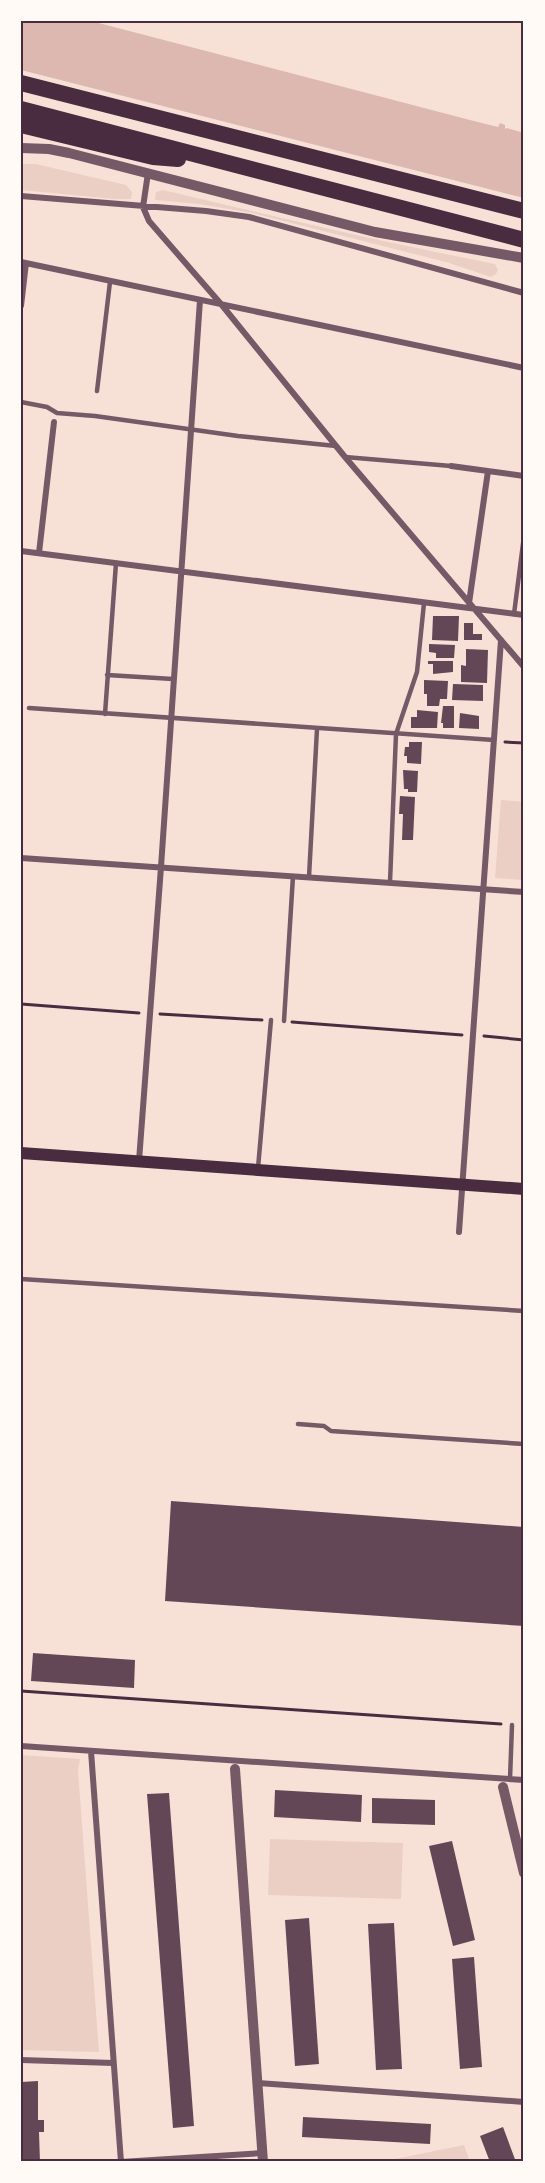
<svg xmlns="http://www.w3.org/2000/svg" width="545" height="2183" font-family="'Work Sans',sans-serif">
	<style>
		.green { fill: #ebcfc5 }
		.water { fill: #dcb8b0 }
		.building { fill: #644757 }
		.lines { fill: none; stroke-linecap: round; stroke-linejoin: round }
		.path { stroke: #4a2c40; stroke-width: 3 }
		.service { stroke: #755966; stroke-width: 4.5 }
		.minor { stroke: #755966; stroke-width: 6 }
		.tertiary { stroke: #755966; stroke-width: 10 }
		.secondary { stroke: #4a2c40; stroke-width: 12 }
		.motorway { stroke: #4a2c40; stroke-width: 16 }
		.neatline { fill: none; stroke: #4a2c40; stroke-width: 2 }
	</style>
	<rect width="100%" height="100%" fill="#f7e1d7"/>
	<path class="green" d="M21 164H36L126 185 132 192 131 199H114L21 190Z
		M163 190C273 216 383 242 495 264L498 270 496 274 491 277 446 262 252 213 199 204 155 200 156 192Z
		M501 800 524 802V880L495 878Z
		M21 1755 80 1759 78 1770 99 2052 21 2050Z
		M270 1839 403 1843 401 1899 268 1895Z
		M464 2145 470 2162H380Z"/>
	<path class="water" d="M21 21H91L470 120 498 127 500 123 505 125V129L507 128 524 133V198L21 70Z"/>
	<path class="building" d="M433 616H459L458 641 432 640Z
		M464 623H473V634H482V640H464Z
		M429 644 455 645 454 658H436V653L429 652Z
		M466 649 488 650 487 683 461 682V665L466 666Z
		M428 661H453V672L433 674V664H428Z
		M424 680 448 681 447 699H440L439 706H427V694H424Z
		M453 684 483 685V701L452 700Z
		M443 706H454V728H443V723H441Z
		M417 710 438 712 437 728H411V717H417Z
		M460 713 479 716V729L459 728Z
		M409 742H422L421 764 407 763V756H404L405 747H409Z
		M403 770 418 771 417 792H408V789H404Z
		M400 796 415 797 413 840H402L403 814H399Z
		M171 1501 524 1527V1626L165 1601Z
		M33 1653 135 1660 134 1688 31 1681Z
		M275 1790 362 1795 361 1822 274 1817Z
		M169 1793 194 2126 173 2128 147 1794Z
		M372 1798 435 1800V1825L372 1823Z
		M452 1841 475 1940 453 1946 429 1846Z
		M309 1918 319 2064 295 2066 285 1920Z
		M394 1923 402 2069 376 2070 368 1924Z
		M474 1957 482 2067 460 2069 452 1959Z
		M38 2081V2120H44V2132H39L40 2162H21V2082Z
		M303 2117 431 2124 430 2144 302 2137Z
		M503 2127 516 2162H490L480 2136Z"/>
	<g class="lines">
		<path class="path" d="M505 742 524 743
			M21 1004 139 1013
			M160 1014 262 1020
			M292 1022 462 1035
			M484 1036 524 1040
			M21 1691 501 1724"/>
		<path class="service" d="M97 391 110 282
			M21 402 47 407 57 413 95 416 238 436 336 446
			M345 457 451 466
			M514 614 524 536
			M107 675 173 679
			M29 708 494 740
			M105 714 116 563
			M309 877 317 729
			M390 882 396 734 417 672 424 603
			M284 1021 293 876
			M258 1168 271 1020
			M21 1279 524 1311
			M298 1424 324 1426 331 1431 524 1444
			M510 1779 512 1725"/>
		<path class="minor" d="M148 173 143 207 149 221 221 304 345 457 524 667
			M21 196 206 211 249 217 524 293
			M21 262 524 368
			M21 306 26 263
			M451 466 524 476
			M21 551 524 615
			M39 553 54 422
			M469 603 488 471
			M21 858 524 892
			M139 1161 161 867 200 300
			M459 1232 501 640
			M21 1746 524 1780
			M91 1751 121 2162
			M21 2060 113 2063
			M258 2083 524 2102
			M121 2162 262 2153"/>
		<path class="tertiary" d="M21 148 49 149 69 153 375 232 524 258
			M235 1769 263 2162
			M503 1787 524 1873"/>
		<path class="secondary" d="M21 1153 524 1189"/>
		<path class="motorway" d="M21 83 524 211
			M21 109 524 240
			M21 125 153 157 178 159"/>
	</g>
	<rect width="545" height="2183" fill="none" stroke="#fffaf5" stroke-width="45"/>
	<rect x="22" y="22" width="500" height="2138" class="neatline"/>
</svg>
